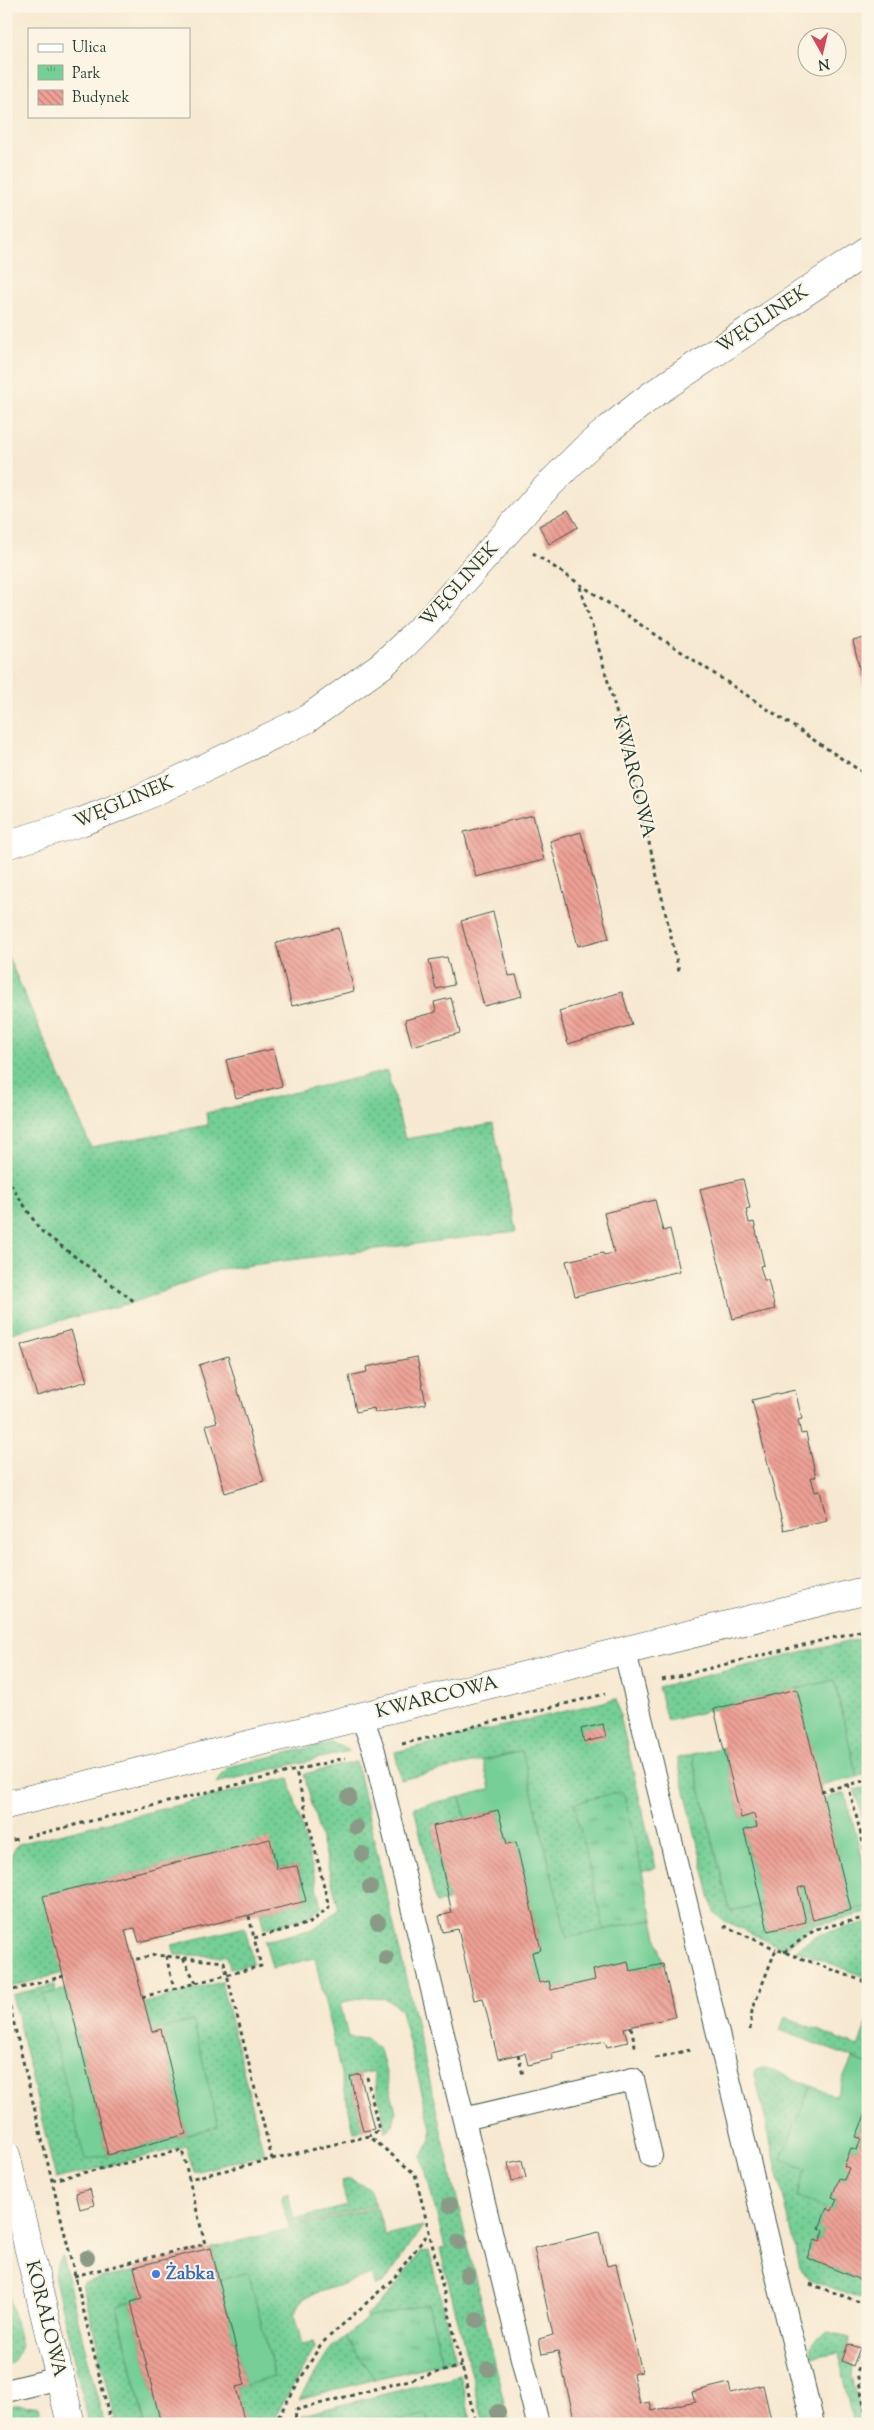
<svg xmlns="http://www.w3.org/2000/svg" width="874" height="2430" font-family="'Sorts Mill Goudy',serif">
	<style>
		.grass { fill: url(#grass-dots); stroke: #4a8665 }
		.park { fill: url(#park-tufts); stroke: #4a8665 }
		.garden { fill: #75cf96; stroke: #4a8665 }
		.building { fill: url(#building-back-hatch) }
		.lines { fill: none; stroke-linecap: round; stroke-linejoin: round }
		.lane-casing { stroke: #3f574c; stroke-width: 24 }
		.street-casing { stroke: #3f574c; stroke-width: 29 }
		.path { stroke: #3f574c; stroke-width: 3; stroke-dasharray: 4 4; stroke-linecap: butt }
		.lane { stroke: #fff; stroke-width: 22 }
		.street { stroke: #fff; stroke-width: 28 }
		.tree { fill: #8a9a86 }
		.shop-dot { fill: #3f7fe0; stroke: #fcf5e5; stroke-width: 2 }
		.labels { text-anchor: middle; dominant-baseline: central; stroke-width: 4; stroke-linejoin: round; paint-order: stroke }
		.street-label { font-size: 19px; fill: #1f3d34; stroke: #fcf5e5 }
		.shop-label { font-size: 19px; font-weight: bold; fill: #366cbe; stroke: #fcf5e5; text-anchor: start }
	</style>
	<defs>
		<pattern id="grass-dots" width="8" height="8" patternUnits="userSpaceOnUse" patternTransform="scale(1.25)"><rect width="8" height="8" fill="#75cf96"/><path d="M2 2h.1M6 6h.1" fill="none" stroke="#5fa97b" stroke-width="1.8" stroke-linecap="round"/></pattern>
		<pattern id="park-tufts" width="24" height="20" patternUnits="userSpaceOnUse" patternTransform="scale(1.25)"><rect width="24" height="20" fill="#75cf96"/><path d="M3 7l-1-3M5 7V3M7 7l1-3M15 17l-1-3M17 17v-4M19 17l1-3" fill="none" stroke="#5fa97b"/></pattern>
		<pattern id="building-back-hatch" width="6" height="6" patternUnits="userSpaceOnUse" patternTransform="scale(1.25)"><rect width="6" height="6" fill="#eea095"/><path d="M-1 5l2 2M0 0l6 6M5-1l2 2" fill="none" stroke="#c0847a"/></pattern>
	</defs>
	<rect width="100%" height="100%" fill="#fcf5e5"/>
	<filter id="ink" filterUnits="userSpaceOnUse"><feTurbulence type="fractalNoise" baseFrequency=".02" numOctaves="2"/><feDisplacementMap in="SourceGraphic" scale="10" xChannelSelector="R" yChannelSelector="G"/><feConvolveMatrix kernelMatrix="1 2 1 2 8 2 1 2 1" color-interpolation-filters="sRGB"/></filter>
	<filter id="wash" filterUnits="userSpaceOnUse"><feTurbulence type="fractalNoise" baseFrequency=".0096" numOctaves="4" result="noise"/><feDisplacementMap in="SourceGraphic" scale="20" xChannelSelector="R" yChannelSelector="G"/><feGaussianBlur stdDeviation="1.12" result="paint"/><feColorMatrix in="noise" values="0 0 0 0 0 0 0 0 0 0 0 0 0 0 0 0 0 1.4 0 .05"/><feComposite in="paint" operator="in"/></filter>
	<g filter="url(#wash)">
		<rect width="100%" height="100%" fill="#f7e9d1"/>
		<path class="grass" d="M6 952 91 1147 208 1125 206 1113 387 1071 405 1139 493 1124 516 1231 221 1269 135 1302 6 1334Z
			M868 1637V1725L863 1727 868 1749V1774L857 1777 834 1680 667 1721 658 1687Z
			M616 1699 656 1868 642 1872 623 1792 575 1803 604 1930 567 1939 522 1751 401 1780 395 1752Z
			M329 1743 345 1747 349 1751 216 1783 228 1767Z
			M692 1755 730 1911 762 1904 768 1931 806 1922 798 1888 805 1886 813 1920 868 1906V1913L814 1925 784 1949 721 1919 714 1912 677 1758Z
			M356 1762 509 2424H484L440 2249 445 2248 422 2157 431 2139V2128L401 2011C386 1990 362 1998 340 2003L348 2037 367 2039 380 2050 396 2111 393 2125 386 2132 373 2072 350 2076 363 2131 354 2132 315 1958 272 1968 265 1941 313 1929 339 1909 304 1774Z
			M289 1778 322 1906 310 1916 264 1929 260 1913 306 1900 297 1866 277 1869 269 1839 44 1896 63 1973 10 1987 6 1972V1863L18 1844Z
			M868 1787V1822L864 1823 855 1790Z
			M460 1797 465 1817 432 1825 448 1898V1901L436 1903 414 1807Z
			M868 1922V1978L796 1950 817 1935Z
			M245 1927 253 1963 230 1969 227 1956 175 1955 172 1945Z
			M221 1982 264 2154 194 2172 186 2146 56 2179 12 1995 54 1985 56 1992 43 1995 108 2155 218 2126 192 2021 152 2032 144 2003Z
			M785 2017 858 2046 868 2021V2064L780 2030Z
			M757 2068H766L811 2086 781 2159 807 2169 796 2196 827 2208 819 2228 824 2230 820 2241 815 2239 807 2258 868 2283V2301L809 2279 800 2268 754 2071Z
			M351 2179 369 2189 376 2205 289 2227 282 2200 283 2195 288 2194 294 2219 347 2206 341 2181Z
			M377 2207 385 2235 423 2226 384 2283 375 2286 371 2275 304 2297 294 2314 302 2344 313 2342 315 2348 271 2424H245L236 2387 275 2377 248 2273 219 2280 211 2248Z
			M429 2251 456 2360 443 2363 428 2304 367 2318 365 2316 386 2298 421 2252Z
			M62 2256 104 2424H89L54 2275 58 2261Z
			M135 2271 142 2299 117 2307 145 2424H117L82 2283Z
			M6 2283 21 2346 15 2359 6 2366Z
			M829 2333 850 2338 842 2361 853 2366 852 2375 863 2424H854L838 2352 813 2357C807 2344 818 2337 829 2333Z
			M345 2337 375 2379 299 2400 331 2348Z
			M460 2375 472 2424H429L426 2414 389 2424H304L302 2415Z
			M15 2405 38 2406 42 2424H6V2408Z"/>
		<path class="park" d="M623 1791 653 1919 604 1930 574 1803Z
			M428 2304 443 2363 375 2379 345 2337 367 2318Z"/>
		<path class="garden" d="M834 1680 857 1777 820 1786 797 1689Z
			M723 1747 741 1818 754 1814 757 1827 744 1831 762 1904 730 1911 692 1755Z
			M522 1751 567 1938 653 1919 663 1964 630 1971 628 1962 594 1970 595 1980 551 1990 548 1981 539 1983 532 1952 541 1949 516 1842 507 1844 498 1810 466 1818 460 1797 490 1789 483 1761Z
			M845 1793 868 1880V1906L851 1910 823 1799Z
			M66 1989 108 2155 85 2160 43 1995Z
			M193 2021 218 2126 186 2134 161 2029Z
			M852 2058 868 2064V2107L856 2136 861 2138 857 2150 851 2148 849 2168 844 2180 839 2178 832 2197 837 2199 832 2211 796 2196 806 2169 781 2159 811 2086 836 2096Z
			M248 2272 275 2377 245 2385 219 2280Z
			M131 2302 161 2424H145L117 2306Z
			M426 2414 429 2424H389Z"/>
		<g id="blocks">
			<path class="building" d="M568 510 578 527 549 544 539 526Z
				M868 637V700H867L853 641Z
				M533 815 544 860 476 877 464 832Z
				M581 832 609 938 578 946 550 841Z
				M493 912 509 976 516 975 522 996 484 1006 461 921Z
				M339 928 354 991 292 1006 276 943Z
				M447 957 454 985 436 989 429 960Z
				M622 992 632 1025 568 1044 559 1011Z
				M451 998 460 1033 412 1046 405 1020 436 1012 434 1002Z
				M273 1049 282 1086 236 1098 226 1060Z
				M743 1179 750 1208 746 1209 749 1223 754 1222 764 1265 760 1266 764 1280H768L775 1309 733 1319 700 1189Z
				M655 1200 663 1231 670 1229 680 1271 575 1296 566 1261 603 1253 604 1255 614 1253 604 1213Z
				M71 1330 87 1381 37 1396 21 1345Z
				M228 1356 264 1481 225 1493 206 1425 217 1422 199 1365Z
				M417 1357 426 1404 375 1413 374 1408 356 1412 349 1376 367 1372 366 1367Z
				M795 1390 802 1419 798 1420 801 1434 806 1433 816 1477H811L815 1492 820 1491 827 1520 784 1530 752 1400Z
				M797 1689 851 1910 813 1920 805 1886 798 1888 806 1922 768 1931 744 1830 757 1827 754 1814 741 1818 714 1709Z
				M603 1724 606 1737 584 1742 581 1729Z
				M498 1810 507 1844 516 1842 541 1950 532 1952 539 1983 549 1981 551 1990 595 1980 593 1970 628 1962 630 1971 663 1964 675 2017 624 2028 628 2042 607 2047 605 2041 552 2053 553 2059 528 2065 525 2053 498 2059 483 1998 474 2000 458 1929 443 1932 439 1916 452 1913 433 1826Z
				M270 1839 277 1869 297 1866 306 1901 139 1942 135 1928 125 1930 152 2032 161 2029 186 2134 108 2155 43 1896Z
				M360 2074 374 2129 363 2131 350 2077Z
				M868 2108V2283L807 2258 815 2239 820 2241 824 2230 819 2228 827 2208 832 2211 837 2199 832 2197 839 2178 844 2180 849 2168 844 2166 851 2148 857 2150 861 2138 856 2137Z
				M522 2160 526 2178 512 2181 508 2163Z
				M90 2189 94 2205 80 2209 76 2193Z
				M599 2232 607 2266 616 2264 642 2372 633 2374 640 2404 650 2402 652 2411 695 2401 692 2392 729 2383 731 2393 763 2385 772 2424H585L584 2420 575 2422 558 2351 542 2354 539 2339 553 2335 534 2248Z
				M211 2248 245 2385 236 2387 245 2424H161L131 2302 142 2299 134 2267Z
				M848 2344 860 2348 853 2366 842 2361Z"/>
		</g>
	</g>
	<g filter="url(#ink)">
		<use href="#blocks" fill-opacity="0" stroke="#3f574c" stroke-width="1"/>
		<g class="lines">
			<defs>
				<path id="lane" d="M625 1652 813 2424
					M362 1717 374 1751 538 2424
					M464 2119 633 2079 651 2156
					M6 2391 60 2378"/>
				<path id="street" d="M6 845 81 822 137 800 307 719 382 665 405 644 431 618 542 492 584 450 610 428 652 395 868 250
					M6 1805 868 1590
					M6 2155 71 2424"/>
			</defs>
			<use href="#lane" class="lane-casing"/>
			<use href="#street" class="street-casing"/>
			<path class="path" d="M533 553 868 776
				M580 587C620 713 649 842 679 971
				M6 1177 40 1230 135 1302
				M662 1680 868 1629
				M402 1744 605 1694
				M848 1784 868 1862
				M821 1791 868 1780
				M26 1837 345 1758
				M6 1839 7 1841 18 1839
				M249 1916 254 1938
				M724 1926 776 1949
				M784 1952 816 1929 868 1917
				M166 1956 174 1988
				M183 1958 196 1983
				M6 1991 111 2424
				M6 1992 64 1976
				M142 1997 261 1966 254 1938 310 1923 329 1907 296 1771
				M631 2027 636 2050
				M750 2030 752 2011 776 1949 868 1983
				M518 2054 523 2075
				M655 2058 690 2050
				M367 2077 379 2130 369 2136
				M272 2159 369 2136 415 2174 476 2424
				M52 2180 182 2150 189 2179 272 2159 224 1962 155 1955 133 1960
				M74 2276 205 2244 189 2179
				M810 2284 868 2305
				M868 2346 857 2373 868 2422
				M274 2424 321 2344 393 2279 430 2231
				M292 2424 295 2423 296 2410 462 2366"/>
			<use href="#lane" class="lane"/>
			<use href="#street" class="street"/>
		</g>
		<g class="tree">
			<circle cx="349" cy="1797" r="8"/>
			<circle cx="356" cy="1827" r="8"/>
			<circle cx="362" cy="1854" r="8"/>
			<circle cx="370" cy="1887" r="8"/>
			<circle cx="378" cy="1922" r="8"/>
			<circle cx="386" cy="1958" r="8"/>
			<circle cx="450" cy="2205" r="8"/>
			<circle cx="459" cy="2242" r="8"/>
			<circle cx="87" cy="2258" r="8"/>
			<circle cx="467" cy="2275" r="8"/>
			<circle cx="477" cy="2320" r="8"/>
			<circle cx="488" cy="2369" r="8"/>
			<circle cx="498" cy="2412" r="8"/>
		</g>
	</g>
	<circle class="shop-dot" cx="156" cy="2274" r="5"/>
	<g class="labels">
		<g class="street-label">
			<text transform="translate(763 320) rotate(-34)">WĘGLINEK</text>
			<text transform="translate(460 585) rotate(-48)">WĘGLINEK</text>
			<text transform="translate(633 777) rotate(76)">KWARCOWA</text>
			<text transform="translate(124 803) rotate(-23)">WĘGLINEK</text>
			<text transform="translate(437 1698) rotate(-14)">KWARCOWA</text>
			<text transform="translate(45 2319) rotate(76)">KORALOWA</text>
		</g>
		<g class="shop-label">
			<text x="166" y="2274">Żabka</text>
		</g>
	</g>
	<rect width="874" height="2430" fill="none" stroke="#fcf5e5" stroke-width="25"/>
	<rect x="28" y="28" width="162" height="90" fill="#fcf5e5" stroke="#a4ab9e"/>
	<rect x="38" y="44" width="25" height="8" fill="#ffffff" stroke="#a4ab9e"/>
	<text x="72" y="52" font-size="15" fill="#1f3d34">Ulica</text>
	<rect x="38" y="65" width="25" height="15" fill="url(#park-tufts)" stroke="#a4ab9e"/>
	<text x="72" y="78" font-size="15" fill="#1f3d34">Park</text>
	<rect x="38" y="90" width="25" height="15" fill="url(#building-back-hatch)" stroke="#a4ab9e"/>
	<text x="72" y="102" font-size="15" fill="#1f3d34">Budynek</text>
	<g transform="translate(822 52) rotate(172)"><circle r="24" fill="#fcf5e5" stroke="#a4ab9e"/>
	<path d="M0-4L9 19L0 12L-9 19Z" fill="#d1495b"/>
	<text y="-8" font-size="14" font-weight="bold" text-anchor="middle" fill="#1f3d34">N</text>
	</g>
</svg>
